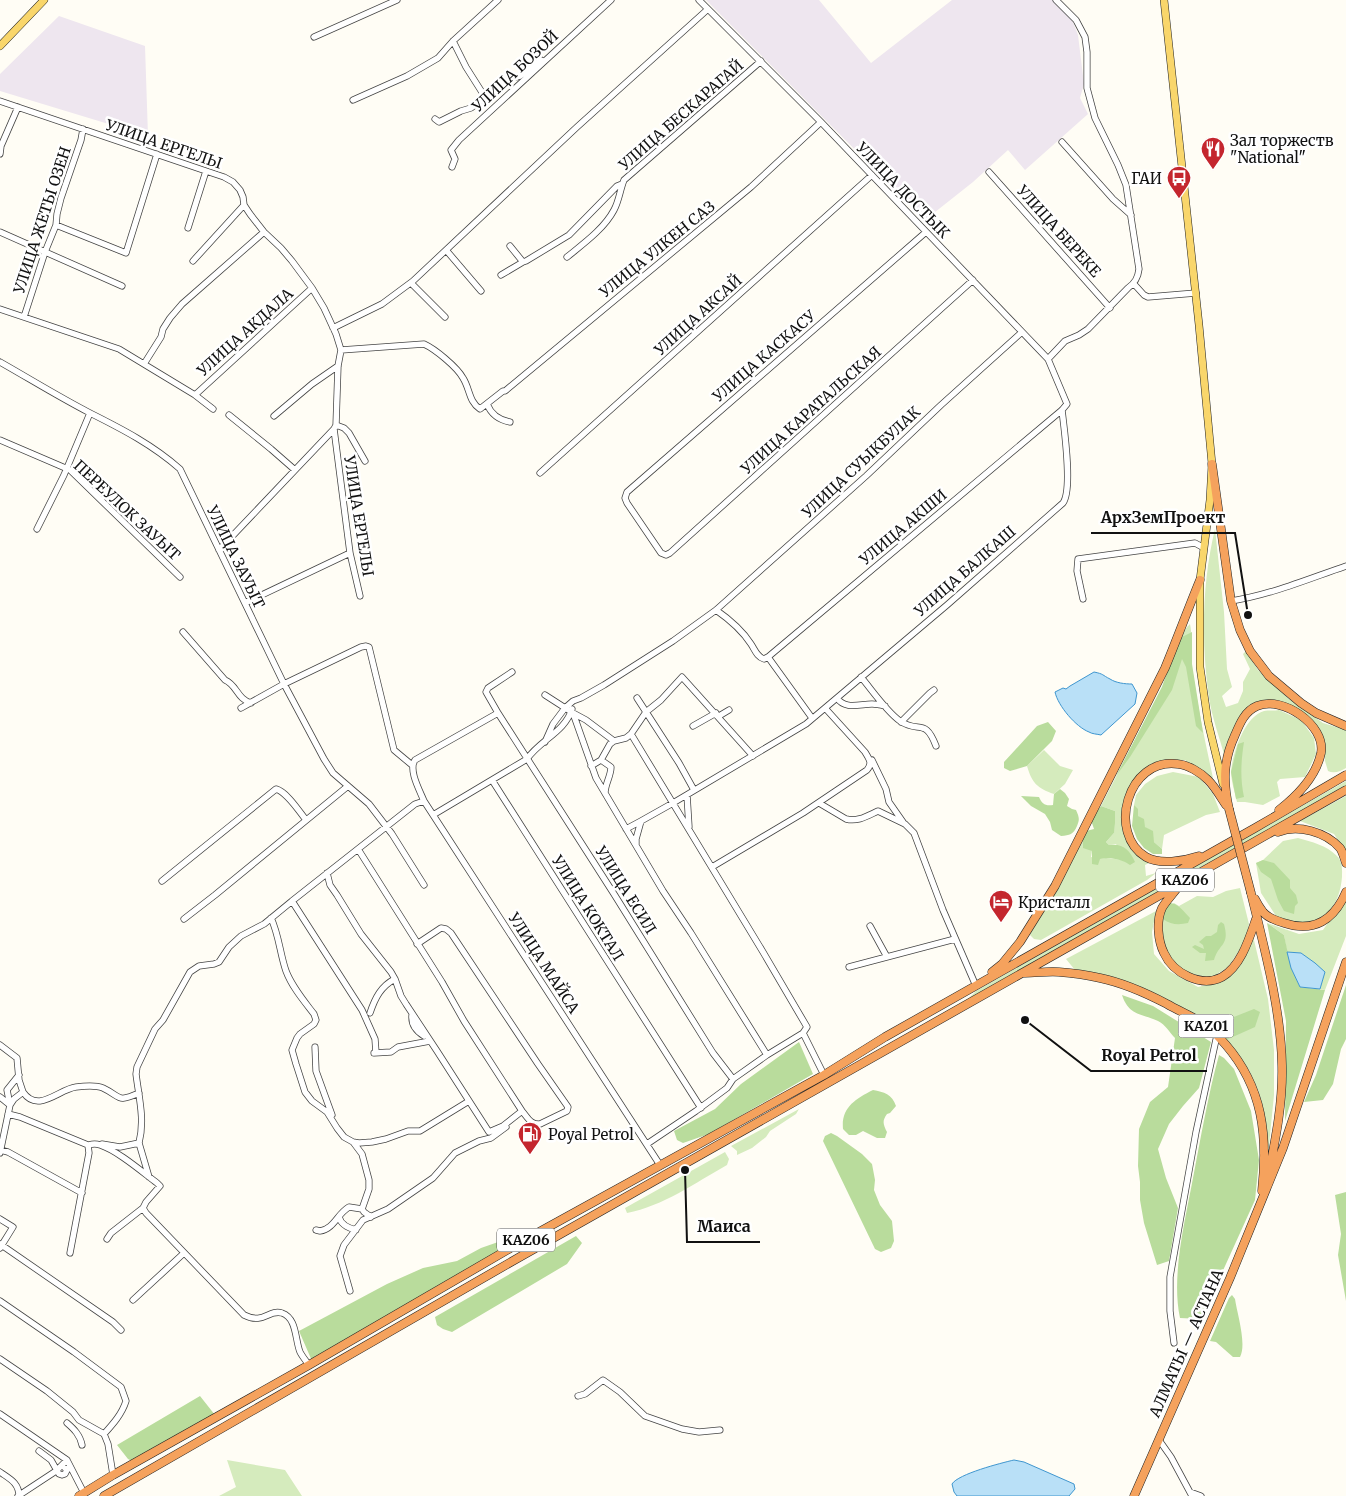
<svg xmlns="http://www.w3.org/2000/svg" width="1346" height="1496" font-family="Merriweather,serif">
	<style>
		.industrial { fill: #eee6ef }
		.green { fill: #d5ebbd }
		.forest { fill: #b9dc9c }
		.water { fill: #b9e0f7; stroke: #3f96cf }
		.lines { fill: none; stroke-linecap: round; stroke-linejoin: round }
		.minor-casing { stroke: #444; stroke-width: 7 }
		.major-casing { stroke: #222; stroke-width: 8 }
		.highway-casing { stroke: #222; stroke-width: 9 }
		.minor { stroke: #fff; stroke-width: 5.5 }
		.major { stroke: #f9d66b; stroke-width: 7 }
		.highway { stroke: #f5a25d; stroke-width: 8 }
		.highway-bridge-casing { stroke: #222; stroke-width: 9; stroke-linecap: butt }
		.highway-bridge { stroke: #f5a25d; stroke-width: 8 }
		.labels { text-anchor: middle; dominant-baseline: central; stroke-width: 5; stroke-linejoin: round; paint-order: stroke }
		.shield { fill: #fff; stroke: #585858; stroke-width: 1 }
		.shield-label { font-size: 14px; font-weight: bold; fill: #111 }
		.street-label { font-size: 15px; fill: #111; stroke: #fff }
		.poi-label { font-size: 15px; fill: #111; stroke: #fff; text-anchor: start }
		.leader { fill: none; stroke: #111; stroke-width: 2 }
		.callout-dot { fill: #111; stroke: #fff; stroke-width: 2 }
		.callout-label { font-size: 16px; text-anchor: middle; font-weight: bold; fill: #111; stroke: #fff; stroke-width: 5; stroke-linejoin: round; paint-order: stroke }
	</style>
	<rect width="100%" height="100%" fill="#fffdf5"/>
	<path class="industrial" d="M706 0H819L871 63 952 0H1054L1069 12 1078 35 1084 84 1080 98 1088 114 1025 170 1008 150 973 182 925 220Z
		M59 16 145 46 148 136 0 91V74Z"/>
	<path class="green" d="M1215 529 1224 612 1227 669 1232 687 1222 696 1226 707 1238 703 1243 691V682L1250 669 1243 654 1246 651 1258 670 1288 698 1323 723 1346 730V768C1341 771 1334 774 1328 771L1325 761V742L1318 728 1297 710 1280 701H1261L1244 712 1231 734 1224 754C1219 736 1212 717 1209 698 1201 643 1202 582 1215 529Z
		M1190 624C1193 638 1190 653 1192 667 1197 704 1205 741 1213 778L1205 775 1185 760H1163L1144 770 1122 812 1133 850 1149 863 1145 865 1146 876 1156 873 1147 880 1041 940 1034 939 1030 935 1031 932 1083 838 1092 851 1091 857 1100 859 1106 858 1124 860 1127 863 1116 844 1109 845 1106 842 1114 833 1115 811 1101 806 1162 687 1180 638 1187 627Z
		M1279 710 1301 720 1314 738 1316 754 1305 777 1280 779 1277 782 1280 796 1263 805 1245 802H1237C1235 793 1231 781 1231 771 1233 753 1244 717 1264 711 1268 710 1275 711 1279 710Z
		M1044 750 1060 766 1073 770 1065 784 1054 794C1037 788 1032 783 1027 766Z
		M1173 772 1199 777 1213 794 1220 812 1206 815 1164 835 1162 849 1154 842 1138 816 1134 805 1136 795 1145 784 1157 776Z
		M1346 781V787L1206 864 938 1018V1016L969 998 976 991Z
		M1346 796V852L1334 834 1300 821Z
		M1298 838C1312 842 1326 845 1337 856 1343 862 1342 870 1342 877 1339 916 1312 932 1276 916L1261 893 1256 863 1263 860 1283 841Z
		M1240 888 1249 924 1245 942 1228 967 1211 978 1188 973 1174 963 1163 943V919L1165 909 1174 903 1179 906 1197 896 1213 897 1226 891Z
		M1346 896V936L1325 990 1320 989 1325 972 1301 953 1287 952 1284 935 1267 923 1299 934 1323 930Z
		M1156 911 1152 932 1154 954 1169 971 1198 987 1223 981 1244 957 1253 936 1268 999 1274 1050V1095L1268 1155 1266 1127 1259 1092 1249 1070 1221 1034 1103 975 1075 970 1066 959Z
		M799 1109 796 1114 770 1131 766 1137 752 1148 737 1155V1151L731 1146Z
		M725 1152 729 1159 727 1165C695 1183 663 1206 627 1213L625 1208Z
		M227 1460 285 1470 302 1496H219L236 1487Z"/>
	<path class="forest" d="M1192 632V664L1203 733 1196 726 1186 667 1182 659 1172 690 1130 757 1116 776 1162 687 1180 638Z
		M1048 722 1056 731 1052 741 1027 766 1010 771 1004 768V762L1037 726Z
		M1244 742C1241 761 1240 778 1244 797L1236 799 1231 772 1238 744Z
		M1060 789 1065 793 1069 799 1067 806 1072 809 1076 810C1079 817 1080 819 1077 826 1073 835 1070 835 1061 836L1052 830 1050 822 1045 814 1031 806 1021 796 1039 797C1042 804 1045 806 1053 805L1054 794Z
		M1134 805 1138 809V816L1144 819 1145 827 1153 831 1154 842 1162 849V854H1153L1144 848 1137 839 1132 826Z
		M1101 806 1115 811V823L1114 833 1106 842 1109 845C1123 843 1130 850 1135 862L1130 865C1122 859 1110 857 1100 859L1098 865 1092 864V851L1083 848V838L1086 831 1094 829 1091 820Z
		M1263 860 1274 863 1290 880V888L1296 895 1298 903 1295 906 1294 914 1284 911 1278 900 1271 879 1261 872 1256 863Z
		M1168 903C1179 903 1183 911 1190 918L1188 923C1179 925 1171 925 1163 919L1165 909Z
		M1221 922 1224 924C1230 946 1219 943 1214 960L1205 961 1206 953H1200L1192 947 1195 945 1204 949 1203 945 1199 942 1206 936H1211L1217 932 1218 925Z
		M1267 923 1284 935 1291 968 1300 987 1325 990 1285 1121 1286 1021Z
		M1346 985V1039L1341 1049 1333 1084 1323 1100 1304 1102 1316 1075Z
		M1122 995 1153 1006 1211 1042 1199 1088 1183 1106 1169 1124 1158 1149 1166 1178 1178 1208 1169 1261 1157 1265 1144 1223 1140 1200V1182L1138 1166 1139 1129 1150 1102 1168 1087 1175 1038C1170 1033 1165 1024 1158 1021 1141 1013 1129 1016 1122 995Z
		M1254 1009 1260 1012 1255 1027 1226 1040 1211 1026Z
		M799 1042 813 1074 709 1134 683 1143 677 1140 674 1131 715 1109 741 1084Z
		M1219 1055 1224 1058 1234 1069 1251 1111 1259 1160 1255 1200 1201 1319 1180 1318C1171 1276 1185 1221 1193 1178 1201 1137 1208 1095 1219 1055Z
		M873 1090C884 1092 892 1094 896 1106L890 1113 887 1114C882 1121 883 1124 887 1132L885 1138H877L863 1131 856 1135H849L843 1129C841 1108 855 1099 873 1090Z
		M831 1133 837 1136 862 1154 872 1164 875 1180 874 1190 880 1205 892 1221 894 1241 891 1248 881 1252 875 1249 823 1141 825 1136Z
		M1346 1192V1301L1338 1255 1341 1234 1335 1195Z
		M576 1236 582 1243 567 1264 452 1332 443 1329 437 1325 435 1317Z
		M501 1241 506 1249 312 1361 299 1331 387 1284 423 1268 457 1261 481 1248Z
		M1232 1295 1235 1299C1237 1313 1247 1344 1240 1357H1233L1216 1342 1210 1341 1229 1298Z
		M200 1396 215 1415 132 1461 128 1459 117 1445Z"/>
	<path class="water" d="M1094 672C1104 674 1102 675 1110 679 1116 683 1125 684 1132 684L1137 693 1135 704 1101 735C1097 734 1092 734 1089 732 1076 727 1058 706 1055 692L1063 688 1066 689 1070 686Z
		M1287 952 1301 953 1315 963 1325 972 1320 989 1300 987 1291 968Z
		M1014 1460 1024 1462 1074 1484 1075 1489 1069 1496H957L954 1492 952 1484C958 1474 1001 1463 1014 1460Z"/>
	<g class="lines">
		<defs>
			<path id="minor" d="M699 0 821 122 1048 359 1067 404 1062 410 768 657 764 659C757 657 755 650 751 644 742 630 729 619 716 610
				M314 37 397 0
				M453 41 466 67 485 97
				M353 100 407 76 438 58 453 41 498 0
				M0 101 206 171 224 177 233 182 240 190 243 197 244 205 250 214 264 232 281 248 292 261 312 288 324 308 336 334 341 350 338 366 336 425 334 429 350 553 360 596
				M435 119 439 122 461 111 471 108 485 97 497 92 510 79 520 76 541 60 542 61
				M1062 142 1113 199 1131 215
				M0 154 1 146 18 107
				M452 167 455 159 451 150 459 140 611 0
				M989 172 1110 308
				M56 225 126 253 157 154
				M188 228 206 171
				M0 232 122 286
				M926 232 627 492 625 498 627 503 661 553 666 555 670 553 973 280
				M510 246 523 262 526 261 569 235 617 186 622 184
				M446 250 481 291
				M567 257C583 244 604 229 614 210 619 201 620 190 624 180L761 61
				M193 261 244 205
				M501 275 523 262
				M411 283 445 317
				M1134 284 1144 295 1148 297 1196 293
				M0 309 119 349 195 395 213 409
				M24 317 45 252 56 225 57 214 61 198 81 140 83 129
				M333 328 382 304 413 281 577 127 708 9
				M341 350 424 344C435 349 457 367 463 378 470 389 469 402 480 409L503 391H505L751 187 821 122
				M1048 359 1065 341 1079 335 1088 329 1128 288C1135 283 1138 278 1139 269L1126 185 1118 165 1095 118 1087 88V52L1085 37 1076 20 1056 0
				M0 362C30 379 59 397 90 413 122 429 153 445 180 469L284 684 324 759 333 773 369 804 392 834 424 885
				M144 364 161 337 163 329 170 318 182 304 264 232
				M195 395 312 288
				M487 404C491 414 499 420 510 422
				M229 415 271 449 295 470
				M274 416 312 384 338 366
				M336 425 344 428 349 433 365 461
				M0 440 70 470 180 577
				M540 473 872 175
				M37 529 64 475 90 413
				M219 550 334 429
				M1083 599 1077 571 1078 559 1195 543 1204 548
				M1231 601C1270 595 1308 579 1346 566
				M245 603 350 553
				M183 632 225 680C237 685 237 699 251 703
				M768 657 812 718
				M512 672 488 688 486 692 498 713 415 760C408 770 420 791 424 801L660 1165
				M861 677C872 690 886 711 900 721 919 734 925 717 936 746
				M545 695 573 713 596 778 663 891 691 933 767 1055
				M637 698 679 763 694 790
				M837 698C845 710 860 704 872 704 877 704 881 705 885 706
				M241 708 284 684 361 647 366 646 369 647 394 750 412 765
				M498 713 614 894 713 1053 733 1079
				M573 713 586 720 614 741
				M719 716 729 710
				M901 722 930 693 934 690
				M693 726 716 713
				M631 734 763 952 807 1027 803 1033 767 1055 733 1079 727 1088 696 1111 647 1144
				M545 742 553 724 565 708 573 701 581 698 604 685 673 641 716 610 866 476 941 405 1022 332
				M601 760 611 767C611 776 605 784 605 793
				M872 760 886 789 889 802 903 822
				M591 766 601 760 610 744 614 741 626 738 631 734 646 712 661 700 682 677 753 756
				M492 780 701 1108
				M687 795 689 827
				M819 803 846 819C858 822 867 816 878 811L905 824 914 833 943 910 976 986
				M433 815 527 759C540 740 565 732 572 709
				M626 829 641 821
				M636 845V839L641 821 673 803 806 724 947 605 1063 503C1073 489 1064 428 1062 410
				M358 849 442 982 464 1021 522 1111C528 1118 531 1125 540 1124L567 1111 568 1107 538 1064 451 933 446 929 441 928 417 944
				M712 867 803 813 867 770C873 763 869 759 865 752L825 708
				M327 873 330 885 337 895 361 934 391 972 395 979 401 996 406 1004 437 1051 489 1132 503 1126 522 1111
				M162 881 276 789C287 792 299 811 306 820
				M271 918C279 935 280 954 286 971 292 987 304 1001 314 1014L316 1020 314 1024 300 1034 297 1038 292 1050 296 1064 305 1092 312 1101 327 1112 337 1128 344 1137 353 1142 362 1154 369 1180V1189L362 1209 364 1212 371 1217
				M184 919 215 895 348 786
				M870 926 887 957
				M849 967 955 939
				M370 1013C375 998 381 986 395 979
				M412 1015C411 1024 416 1031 424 1036
				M803 1033 824 1075
				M0 1045 17 1058 19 1080 23 1092 14 1099 10 1105 0 1153
				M315 1047 316 1071 332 1115
				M374 1053 391 1052 398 1047 430 1041
				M376 1053 375 1039 362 1010 292 901 415 804 424 801
				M23 1092C38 1114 59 1089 76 1087 84 1086 96 1085 103 1088 122 1097 116 1103 139 1093
				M0 1097 10 1105
				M10 1105 7 1090 19 1075
				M8 1114 20 1117 88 1145 89 1153 70 1253
				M353 1142 359 1143 372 1142 386 1139 408 1131H420L469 1101
				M139 1143 149 1177
				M102 1144 120 1147 139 1143C145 1120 139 1098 136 1074L137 1067 155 1029 163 1020 190 972 199 966 214 964 219 962 229 947 241 936 264 924 292 901
				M88 1145C92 1144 95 1143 100 1145 118 1151 141 1171 157 1183L160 1186 146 1202 143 1208 146 1213 244 1315C264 1325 268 1309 282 1313 297 1318 295 1340 300 1352 302 1356 306 1361 309 1365
				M0 1150 8 1152 82 1193
				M339 1217C341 1225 348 1228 356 1230
				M0 1219 13 1227 0 1248
				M316 1230 320 1231C334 1229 337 1214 349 1207L362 1209
				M107 1239 111 1233 143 1208
				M0 1244 113 1322 121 1330
				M350 1291 340 1256 344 1245 363 1220 388 1209 433 1178 455 1153 479 1141 491 1138 506 1127
				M133 1300 184 1253
				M0 1301 74 1352 121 1387 126 1401C122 1414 113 1424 104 1434
				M1174 1343 1170 1311V1277L1196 1132 1217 1035
				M0 1359 47 1391 73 1412 79 1420 104 1434 108 1444 113 1475
				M578 1396 585 1394 603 1380 620 1392 645 1416 682 1429 699 1432 720 1430
				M0 1414 67 1460 84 1493
				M67 1423C74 1429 80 1435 82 1445
				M1159 1440 1171 1457 1192 1496
				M39 1451 51 1460 59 1474 62 1475 65 1474 67 1470 62 1465
				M0 1472C10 1479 19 1483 19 1496
				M1190 1492 1201 1496
				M18 1496 56 1471 67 1460"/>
			<path id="major" d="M1164 0 1199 325 1212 464 1210 500 1200 580V667L1208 722 1223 784
				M0 46 44 0"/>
			<path id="highway" d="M1212 464 1231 601 1240 630 1250 651 1269 676 1301 703 1316 713 1346 726
				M1229 809C1223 782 1223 761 1235 735 1240 723 1245 711 1257 706 1282 695 1326 725 1321 753 1316 777 1297 796 1279 810
				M1278 832C1298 824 1326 832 1340 848 1343 852 1344 858 1346 863
				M1199 856C1184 861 1160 865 1146 857 1107 834 1127 757 1178 764 1188 765 1200 772 1208 780 1215 787 1220 796 1226 805
				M1178 887C1173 894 1166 901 1162 908 1156 921 1158 941 1164 953 1173 973 1201 988 1222 977 1241 966 1249 939 1256 919
				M1251 893C1264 947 1281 1009 1282 1065 1283 1101 1276 1137 1269 1172
				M1255 899C1257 903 1260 908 1263 912 1268 918 1277 921 1284 923 1314 933 1334 920 1346 892
				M992 972 1002 964 1020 942 1055 886 1165 668C1177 639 1188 609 1200 580
				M1025 973C1036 973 1048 971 1059 972 1073 973 1087 975 1100 978 1124 983 1146 993 1167 1004 1179 1011 1192 1016 1204 1024 1212 1029 1219 1037 1226 1045 1263 1088 1268 1136 1262 1191
				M79 1496 113 1475 309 1365 521 1242 824 1075 885 1037 1255 828 1346 775
				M104 1496 518 1258 1346 790
				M1134 1496 1230 1278 1283 1148 1346 962"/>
		</defs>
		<use href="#minor" class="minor-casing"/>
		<use href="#major" class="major-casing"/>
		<use href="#highway" class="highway-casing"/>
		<use href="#minor" class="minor"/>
		<use href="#major" class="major"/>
		<use href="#highway" class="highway"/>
		<defs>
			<path id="highway-bridge" d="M1229 809 1251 893"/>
		</defs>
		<use href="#highway-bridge" class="highway-bridge-casing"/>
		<use href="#highway-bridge" class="highway-bridge"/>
	</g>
	<defs>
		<symbol id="restaurant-pin" viewBox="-11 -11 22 30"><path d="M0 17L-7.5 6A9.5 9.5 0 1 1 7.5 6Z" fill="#c4262e" stroke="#fff"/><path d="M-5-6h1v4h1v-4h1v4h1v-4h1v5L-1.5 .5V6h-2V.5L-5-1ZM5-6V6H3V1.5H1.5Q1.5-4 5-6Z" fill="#fff"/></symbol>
		<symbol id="bus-pin" viewBox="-11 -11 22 30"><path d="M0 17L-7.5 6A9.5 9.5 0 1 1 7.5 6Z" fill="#c4262e" stroke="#fff"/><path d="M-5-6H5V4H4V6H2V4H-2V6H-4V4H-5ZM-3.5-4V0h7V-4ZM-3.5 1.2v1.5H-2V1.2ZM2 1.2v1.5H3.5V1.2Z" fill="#fff"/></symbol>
		<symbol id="hotel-pin" viewBox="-11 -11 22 30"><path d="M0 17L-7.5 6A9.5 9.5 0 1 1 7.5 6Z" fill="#c4262e" stroke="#fff"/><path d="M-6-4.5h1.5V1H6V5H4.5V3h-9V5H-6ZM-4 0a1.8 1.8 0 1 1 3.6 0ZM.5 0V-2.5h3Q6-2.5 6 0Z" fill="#fff"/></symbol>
		<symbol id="fuel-pin" viewBox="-11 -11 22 30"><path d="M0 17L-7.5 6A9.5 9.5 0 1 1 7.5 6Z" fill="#c4262e" stroke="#fff"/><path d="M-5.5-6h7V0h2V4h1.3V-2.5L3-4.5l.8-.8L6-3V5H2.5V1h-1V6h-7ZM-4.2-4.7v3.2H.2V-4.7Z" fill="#fff"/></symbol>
	</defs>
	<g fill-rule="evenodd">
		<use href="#restaurant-pin" x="1199" y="135" width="28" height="38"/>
		<use href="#bus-pin" x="1165" y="164" width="28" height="38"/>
		<use href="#hotel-pin" x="987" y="888" width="28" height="38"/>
		<use href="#fuel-pin" x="516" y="1120" width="28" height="38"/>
	</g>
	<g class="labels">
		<g class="shield">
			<rect x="1156" y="868.5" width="58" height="23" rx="4"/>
			<rect x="1178.5" y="1014.5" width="55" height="23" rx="4"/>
			<rect x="497" y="1228.5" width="58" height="23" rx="4"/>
		</g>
		<g class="shield-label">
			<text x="1185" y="880">KАZ06</text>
			<text x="1206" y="1026">KАZ01</text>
			<text x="526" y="1240">KАZ06</text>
		</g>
		<g class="street-label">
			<text transform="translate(515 71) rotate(-43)">УЛИЦА БОЗОЙ</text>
			<text transform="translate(681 115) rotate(-41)">УЛИЦА БЕСКАРАГАЙ</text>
			<text transform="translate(164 144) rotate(19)">УЛИЦА ЕРГЕЛЫ</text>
			<text transform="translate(903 190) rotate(46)">УЛИЦА ДОСТЫК</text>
			<text transform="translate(42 220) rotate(-72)">УЛИЦА ЖЕТЫ ОЗЕН</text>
			<text transform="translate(1059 231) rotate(48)">УЛИЦА БЕРЕКЕ</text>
			<text transform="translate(657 249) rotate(-39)">УЛИЦА УЛКЕН САЗ</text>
			<text transform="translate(698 315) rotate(-42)">УЛИЦА АКСАЙ</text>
			<text transform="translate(245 332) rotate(-42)">УЛИЦА АКДАЛА</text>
			<text transform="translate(764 356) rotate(-41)">УЛИЦА КАСКАСУ</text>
			<text transform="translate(811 410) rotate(-42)">УЛИЦА КАРАТАЛЬСКАЯ</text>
			<text transform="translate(861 462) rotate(-43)">УЛИЦА СУЫКБУЛАК</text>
			<text transform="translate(127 510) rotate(43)">ПЕРЕУЛОК ЗАУЫТ</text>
			<text transform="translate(359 516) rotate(81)">УЛИЦА ЕРГЕЛЫ</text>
			<text transform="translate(903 527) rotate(-40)">УЛИЦА АКШИ</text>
			<text transform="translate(236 557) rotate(64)">УЛИЦА ЗАУЫТ</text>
			<text transform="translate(965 571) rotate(-41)">УЛИЦА БАЛКАШ</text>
			<text transform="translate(626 890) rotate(58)">УЛИЦА ЕСИЛ</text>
			<text transform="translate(588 908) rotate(58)">УЛИЦА КОКТАЛ</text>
			<text transform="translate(544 963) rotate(57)">УЛИЦА МАЙСА</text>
			<text transform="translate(1186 1343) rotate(-66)">АЛМАТЫ — АСТАНА</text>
		</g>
		<g class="poi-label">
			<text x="1230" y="140">Зал торжеств<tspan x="1230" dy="17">"National"</tspan></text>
			<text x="1162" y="178" text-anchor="end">ГАИ</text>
			<text x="1018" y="902">Кристалл</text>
			<text x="548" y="1134">Poyal Petrol</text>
		</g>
	</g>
	<path class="leader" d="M1248 615L1235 533H1091M1025 1020L1091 1071H1207M685 1170L687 1242H760"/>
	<g class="callout-dot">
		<circle cx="1248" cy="615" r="5"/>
		<circle cx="1025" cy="1020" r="5"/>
		<circle cx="685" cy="1170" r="5"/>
	</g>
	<g class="callout-label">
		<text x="1163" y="523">АрхЗемПроект</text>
		<text x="1149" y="1061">Royal Petrol</text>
		<text x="724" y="1232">Маиса</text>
	</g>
</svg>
